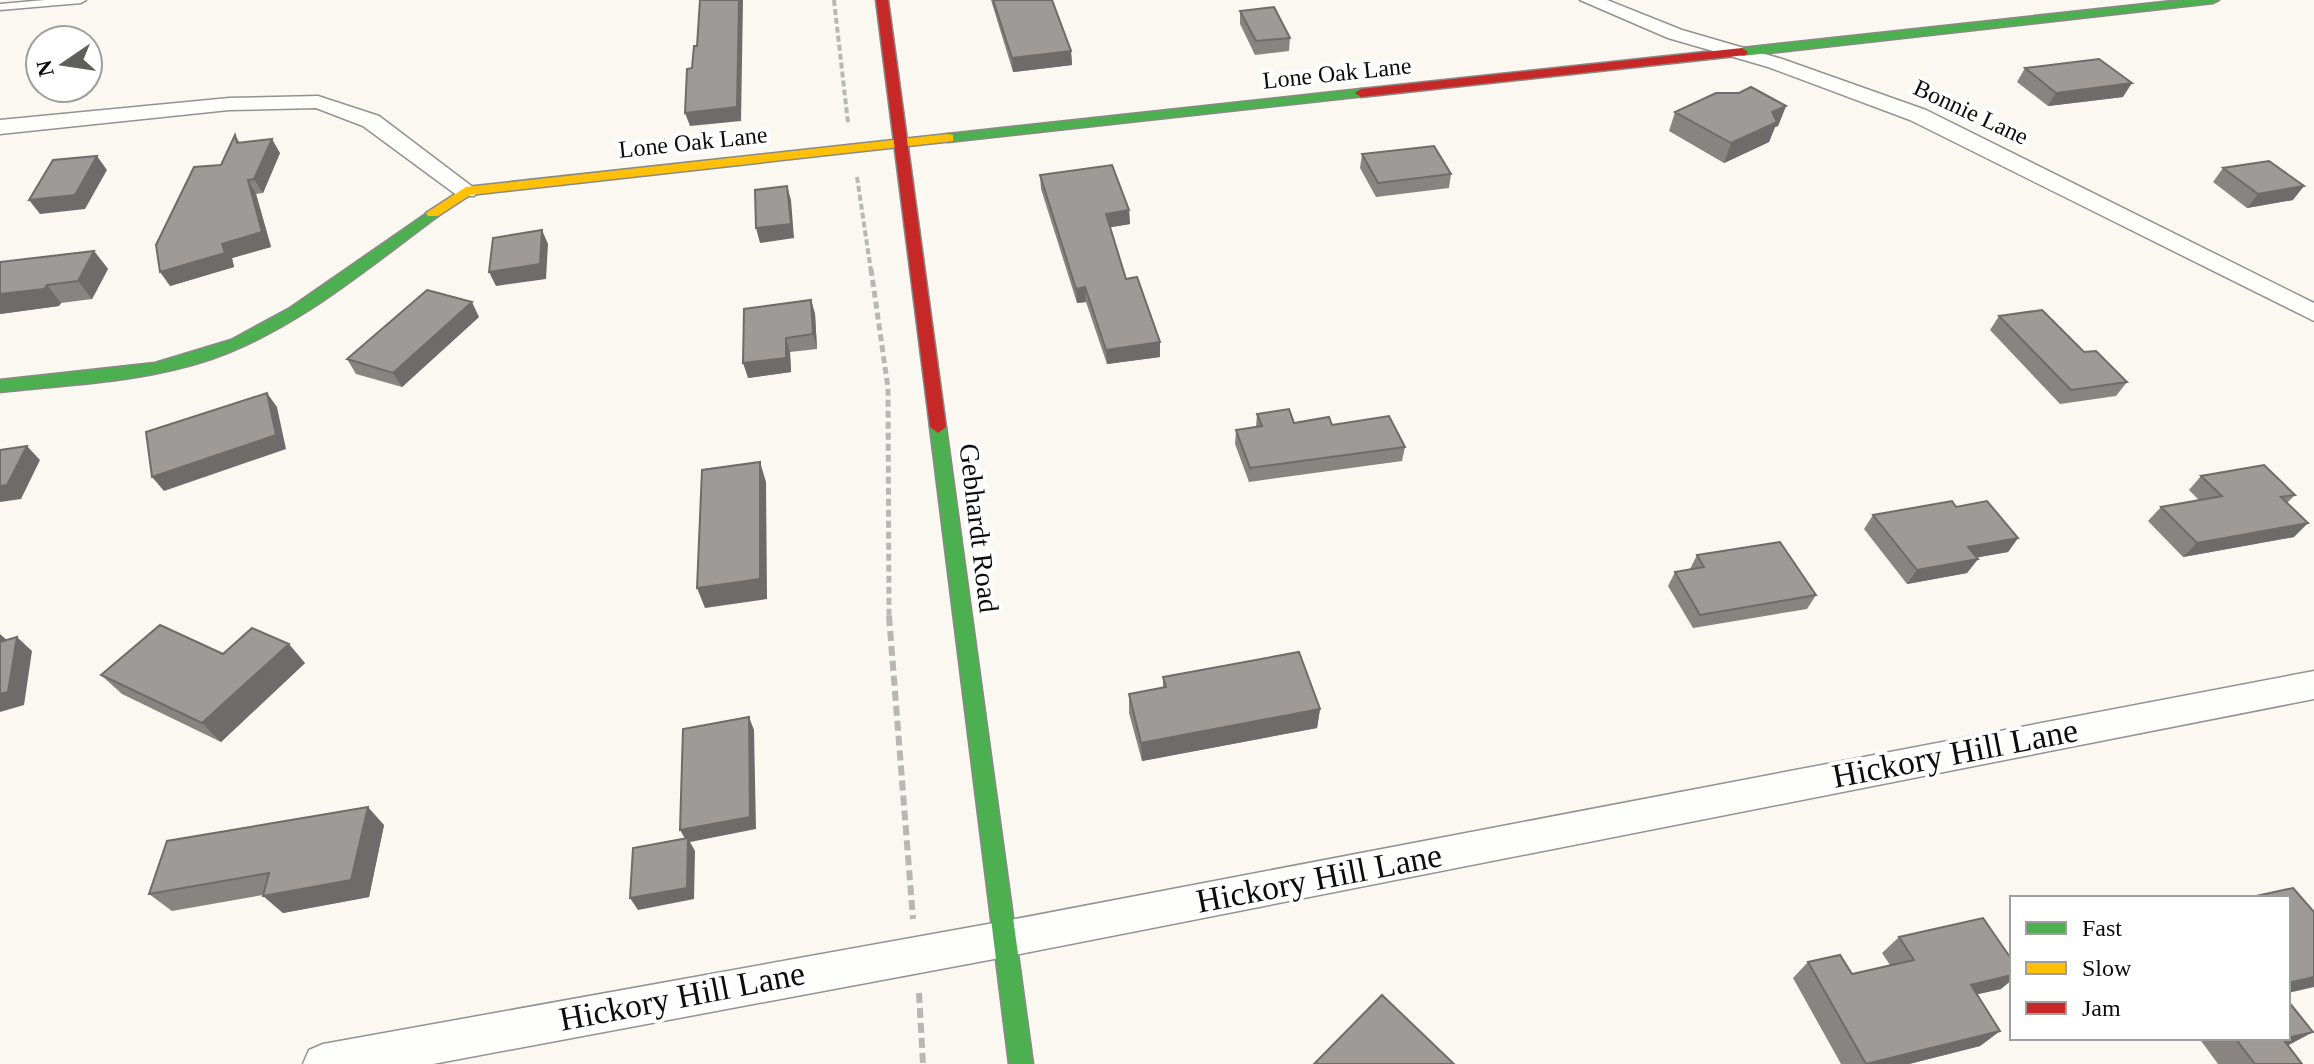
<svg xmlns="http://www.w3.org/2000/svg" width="2314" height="1064" font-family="'Times New Roman',serif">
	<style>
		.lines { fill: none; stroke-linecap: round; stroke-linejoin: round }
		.lane-casing { stroke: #93928f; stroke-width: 3 }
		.street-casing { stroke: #93928f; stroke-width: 3 }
		.fast-casing { stroke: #8a8986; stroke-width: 3 }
		.slow-casing { stroke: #8a8986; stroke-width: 3 }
		.jam-casing { stroke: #8a8986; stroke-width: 3 }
		.path-far2 { stroke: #b7b7b6; stroke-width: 4; stroke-dasharray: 6 3; stroke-linecap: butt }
		.path-far1 { stroke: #b7b7b6; stroke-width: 5; stroke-dasharray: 7 4; stroke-linecap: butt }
		.path { stroke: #b7b7b6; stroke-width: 6; stroke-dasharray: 10 5; stroke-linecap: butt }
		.lane { fill: #fefefd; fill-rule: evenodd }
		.street { fill: #fefefd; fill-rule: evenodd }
		.fast { fill: #4caf50; fill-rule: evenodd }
		.slow { fill: #ffc107; fill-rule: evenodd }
		.jam { fill: #c62828; fill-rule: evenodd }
		.wall { fill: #878482 }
		.shaded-wall { fill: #6e6c6a }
		.building { fill: #9d9a97; stroke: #6e6c6a; stroke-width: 2 }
		.labels { text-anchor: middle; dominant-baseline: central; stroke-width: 8; stroke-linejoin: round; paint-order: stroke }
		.far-street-label { font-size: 24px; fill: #0c0c0c; stroke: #fff }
		.street-label { font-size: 28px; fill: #0c0c0c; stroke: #fff }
		.near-street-label { font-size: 34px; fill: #0c0c0c; stroke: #fff }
	</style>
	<rect width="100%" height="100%" fill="#faf8f1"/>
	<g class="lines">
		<defs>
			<path id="lane" d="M45 0H86L81 3 0 10V4Z"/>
			<path id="street" d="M1580 0H1607L1682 30 1782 59 1926 110 2314 303V321L1910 120 1768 67 1668 38Z
				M318 96 379 116 478 191 474 196H458L363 126 316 108 229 110 0 134V120L229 98Z
				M2314 671V699L1005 957 433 1064H303L309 1050 323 1044 1005 921Z"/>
			<path id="fast" d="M2182 0H2219L2213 3 1742 56 1736 52 1742 48Z
				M1361 89 1365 90V96L948 142 941 138 948 134Z
				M433 209 438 210V216C366 269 297 329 211 359 143 382 71 384 0 392V380L155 363 231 340 290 308Z
				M938 421 946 427 1033 1064H1009L930 427Z"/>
			<path id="slow" d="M948 134 953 135V141L470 195 438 216H428L426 213 466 187Z"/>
			<path id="jam" d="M876 0H888L946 427 938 433 930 427Z
				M1742 48 1748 52 1746 55 1361 97 1355 93 1361 89Z"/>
		</defs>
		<use href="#lane" class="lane-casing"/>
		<use href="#street" class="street-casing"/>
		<use href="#fast" class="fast-casing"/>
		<use href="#slow" class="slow-casing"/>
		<use href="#jam" class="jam-casing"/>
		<path class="path-far2" d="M834 0 848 123
			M857 177 871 271"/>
		<path class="path-far1" d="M871 269 888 388 889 618"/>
		<path class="path" d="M889 616 913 919
			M919 993 923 1064"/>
		<use href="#lane" class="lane"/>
		<use href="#street" class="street"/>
		<use href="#fast" class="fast"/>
		<use href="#slow" class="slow"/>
		<use href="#jam" class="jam"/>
	</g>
	<path class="wall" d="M991 0H1052L1071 51 1072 65 1013 72Z
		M1240 11 1290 38 1289 51 1255 55 1240 24Z
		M2025 68 2123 97 2048 106 2017 82Z
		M1786 106 1778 126 1775 127 1769 142 1724 163 1669 131 1675 112Z
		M235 135 240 143 280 153 263 193 256 194 271 247 232 258 234 267 170 286 221 165Z
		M1362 154 1451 174 1449 188 1376 197 1360 168Z
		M2223 168 2293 200 2247 208 2213 182Z
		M1040 175 1129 210 1130 224 1110 227 1126 279 1160 342V357L1107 364 1086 302 1077 303 1041 189Z
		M94 251 108 269 92 299 61 303 59 306 0 314V262Z
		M811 300 815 314 817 349 790 352 791 372 748 378Z
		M1999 316 2084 352 2127 382 2116 396 2060 404 1990 330Z
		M479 317 402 387 356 374 347 359Z
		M1257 414 1294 423 1332 425 1405 447 1402 461 1249 482 1235 444 1236 430 1256 427Z
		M2201 476 2295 495 2287 503 2294 537 2183 557 2148 521 2161 507 2199 500 2189 490Z
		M1956 507 2018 538 2008 552 1977 557 1978 559 1967 573 1907 584 1864 529 1873 515Z
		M1697 555 1816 595 1807 609 1693 628 1668 586 1675 572 1690 569Z
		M223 654 305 663 221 742 122 694 101 675Z
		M1163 677 1320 709 1317 728 1142 761 1129 713V694L1163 687Z
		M384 825 369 897 283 913 263 895 172 911 149 894Z
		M1899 937 2001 989 1977 994 2000 1031 1980 1046 1909 1064H1841L1793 978 1808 962 1852 974 1890 965 1882 953Z
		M2313 1032 2288 1045 2302 1064H2218L2199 1038H2288Z"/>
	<path class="shaded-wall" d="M739 0H743L741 121 690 126 685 113Z
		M1071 51 1072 65 1013 72 1012 58Z
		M2132 83 2123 97 2048 106 2056 93Z
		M1786 106 1778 126 1775 127 1769 142 1724 163 1731 143 1772 112Z
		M272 139 280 153 263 193 254 179Z
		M97 156 107 170 85 209 40 214 29 200Z
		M248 180 256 194 271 247 232 258 234 267 170 286 160 272 222 244Z
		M787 186 791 200 794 238 760 243 756 228Z
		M2304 186 2293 200 2247 208 2258 194Z
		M1129 210 1130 224 1107 228 1106 214Z
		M542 230 548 244 546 279 496 286 489 272Z
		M94 251 108 269 92 299 78 281Z
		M47 285 61 303 59 306 0 314V294Z
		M1085 287 1086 302 1077 303 1076 289Z
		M811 300 815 314 817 349 813 334Z
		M472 302 479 317 402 387 393 373Z
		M786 338 790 352 791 372 748 378 743 363Z
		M1160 342V357L1107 364 1106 350Z
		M267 393 277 407 286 449 164 491 152 477Z
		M27 446 40 460 21 499 0 502V486Z
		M760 462 766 482 767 599 705 608 697 588Z
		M2308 523 2294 537 2183 557 2197 543Z
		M2018 538 2008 552 1958 561 1968 547Z
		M1978 559 1967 573 1907 584 1917 570Z
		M0 634 8 641 0 654Z
		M17 637 32 651 24 705 0 712V694Z
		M289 644 305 663 221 742 202 723Z
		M1320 709 1317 728 1142 761 1141 743Z
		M749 717 754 730 756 829 690 842 695 851 694 899 638 910 630 898 687 842 680 830Z
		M368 807 384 825 369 897 283 913 263 896Z
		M2012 975V980L2001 989 1952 1000 1971 985Z
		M2314 977V987L2288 993V983Z
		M2000 1031 1980 1046 1909 1064H1869Z
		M2313 1032 2285 1047 2283 1039Z"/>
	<path class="building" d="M700 0H739L737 107 685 113 687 69 692 68 694 46H697Z
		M993 0H1052L1071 51 1012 58Z
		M1274 7 1290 38 1256 41 1240 11Z
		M2099 59 2132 83 2056 93 2025 68Z
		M1751 87 1786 106 1772 112 1777 122 1731 143 1675 112 1716 93H1739Z
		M235 135 237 143 272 139 254 179 248 180 262 232 222 244 225 253 160 272 156 245 194 167 221 165Z
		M1434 146 1451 174 1378 183 1362 154Z
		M97 156 75 195 29 200 53 160Z
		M2269 161 2304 186 2258 194 2223 168Z
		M1112 165 1129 210 1106 214 1126 279 1137 277 1160 342 1106 350 1085 287 1076 289 1040 175Z
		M787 186 791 224 756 228 755 190Z
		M542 230 540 264 489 272 493 238Z
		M94 251 78 281 47 285 44 289 0 294V262Z
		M427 290 472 302 393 373 347 359Z
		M811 300 813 334 786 338V358L743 363 744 309Z
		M2042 310 2084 352 2096 351 2127 382 2071 390 1999 316Z
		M267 393 276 435 152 477 146 432Z
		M1289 409 1294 423 1329 417 1332 425 1389 416 1405 447 1250 468 1236 430 1262 426 1257 414Z
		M27 446 7 485 0 486V450Z
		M760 462V579L697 588 702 470Z
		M2264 465 2295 495 2281 497 2308 523 2197 543 2161 507 2222 496 2201 476Z
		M1952 501 1956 507 1987 501 2018 538 1968 547 1978 559 1917 570 1873 515Z
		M1780 542 1816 595 1700 615 1675 572 1704 567 1697 555Z
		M160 625 223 654 252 628 289 644 202 723 101 675Z
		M17 637 8 692 0 694V642Z
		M1299 652 1320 709 1141 743 1129 694 1166 687 1163 677Z
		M749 717 750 817 680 830 683 729Z
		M368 807 351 880 263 896 269 873 149 894 167 841Z
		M688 838 687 888 630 898 633 848Z
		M2293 888 2314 912V977L2288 983V898H2247Z
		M1983 918 2012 960V975L1971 985 2000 1031 1866 1064 1808 962 1840 955 1852 974 1914 960 1899 937Z
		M1382 995 1454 1064H1314Z
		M2288 1001 2313 1032 2283 1039 2302 1064H2255L2235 1038H2288Z"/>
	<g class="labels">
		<g class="far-street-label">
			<text transform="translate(1337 73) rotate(-6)">Lone Oak Lane</text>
			<text transform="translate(1971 112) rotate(25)">Bonnie Lane</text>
			<text transform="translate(693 142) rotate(-6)">Lone Oak Lane</text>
		</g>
		<g class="street-label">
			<text transform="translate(979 528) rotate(83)">Gebhardt Road</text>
		</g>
		<g class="near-street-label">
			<text transform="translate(1955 753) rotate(-11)">Hickory Hill Lane</text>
			<text transform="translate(1319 878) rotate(-11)">Hickory Hill Lane</text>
			<text transform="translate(682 996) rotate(-11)">Hickory Hill Lane</text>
		</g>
	</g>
	<rect x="2010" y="896" width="280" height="144" fill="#ffffff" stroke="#9e9e9e" stroke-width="2"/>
	<rect x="2026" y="922" width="40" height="12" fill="#4caf50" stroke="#9e9e9e" stroke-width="2"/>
	<text x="2082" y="936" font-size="24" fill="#0c0c0c">Fast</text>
	<rect x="2026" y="962" width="40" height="12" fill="#ffc107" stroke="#9e9e9e" stroke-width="2"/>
	<text x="2082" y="976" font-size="24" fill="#0c0c0c">Slow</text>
	<rect x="2026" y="1002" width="40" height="12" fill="#c62828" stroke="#9e9e9e" stroke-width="2"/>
	<text x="2082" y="1016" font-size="24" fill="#0c0c0c">Jam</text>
	<g transform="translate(64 64) rotate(257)"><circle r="38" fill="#ffffff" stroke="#9e9e9e" stroke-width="2"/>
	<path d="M0-6L14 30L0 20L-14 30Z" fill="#5f5f5c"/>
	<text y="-12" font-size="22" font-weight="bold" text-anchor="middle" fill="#0c0c0c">N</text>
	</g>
</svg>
